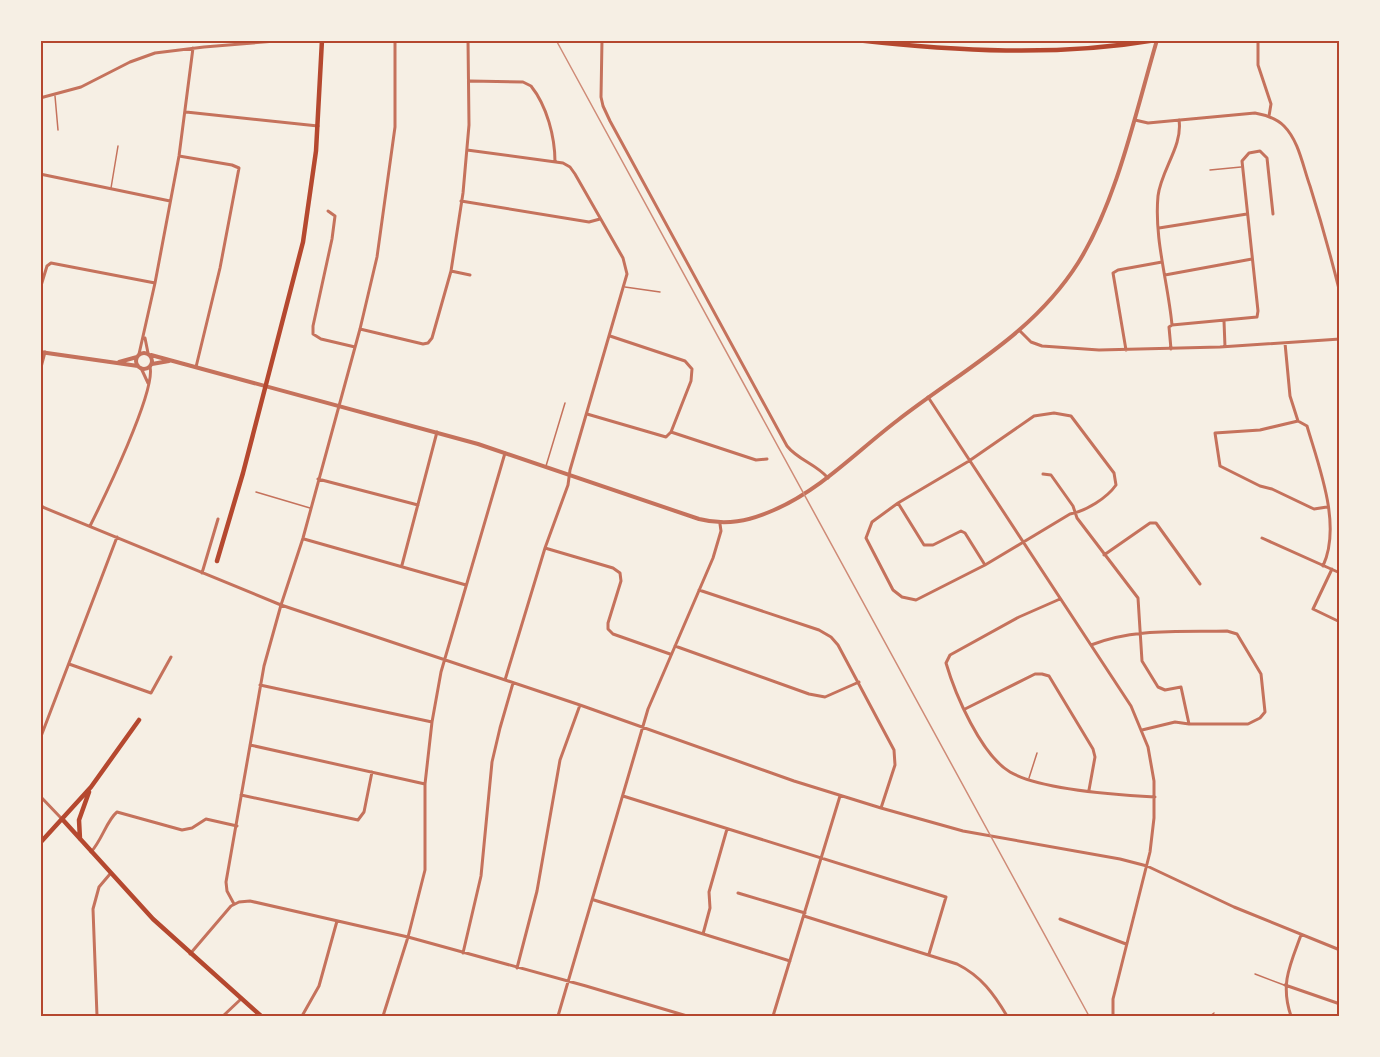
<svg xmlns="http://www.w3.org/2000/svg" width="1380" height="1057" font-family="'Source Sans 3',sans-serif">
	<style>
		.lines { fill: none; stroke-linecap: round; stroke-linejoin: round }
		.service { stroke: #c5725c; stroke-width: 1.5 }
		.minor { stroke: #c5725c; stroke-width: 3 }
		.tertiary { stroke: #c5725c; stroke-width: 4 }
		.secondary { stroke: #b5482f; stroke-width: 4.5 }
		.rail { stroke: #cf8b77; stroke-width: 1.5 }
		.neatline { fill: none; stroke: #b5482f; stroke-width: 2 }
	</style>
	<rect width="100%" height="100%" fill="#f6efe4"/>
	<g class="lines">
		<path class="service" d="M55 96 58 130
			M1210 170 1241 167
			M111 188 118 146
			M625 287 660 292
			M546 466 565 403
			M256 492 310 508
			M1029 778 1037 753
			M1255 974 1284 985
			M1210 1016 1214 1013"/>
		<path class="minor" d="M602 40 601 97 603 106 610 121 787 446C798 460 816 464 828 478
			M1258 40V65L1271 104 1269 116
			M470 81 523 82 531 86C547 106 555 137 555 162
			M40 98 81 87 130 62 155 53 204 47 288 40
			M186 112 318 126
			M1135 120 1148 123 1255 113C1266 115 1276 118 1284 126 1299 141 1303 167 1310 186 1321 221 1331 257 1340 293
			M467 150 563 163 570 167 575 174 623 258 627 274 570 470 568 485 545 548 505 680
			M179 156 232 165 239 168 220 268 196 367
			M40 174 170 201
			M461 201 589 222 600 219
			M328 211 335 216 332 239 313 326V334L321 339 355 347
			M1159 228 1247 214
			M451 271 470 275
			M1165 275 1252 259
			M40 289 47 266 51 263 155 283
			M1224 321 1225 347
			M1172 325 1257 317 1258 311 1242 161 1249 153 1260 151 1267 158 1273 214
			M360 329 423 344 428 343 432 338 451 271 463 193 469 125 468 40
			M1020 331 1031 342 1042 346 1099 350 1220 347 1340 339
			M145 338 148 353
			M1285 343 1290 396 1298 421 1307 426C1319 467 1342 525 1323 566
			M1171 349 1169 327 1172 325C1168 282 1154 239 1158 196 1161 170 1183 146 1179 120
			M1126 350 1113 273 1118 270 1162 262
			M139 354 155 283 179 156 193 48
			M141 368 148 383
			M40 371 45 352
			M928 397 1131 706 1148 747 1154 781V818L1150 852 1113 999V1016
			M1054 413 1071 416 1114 473 1116 485C1107 498 1086 511 1070 514L985 565 916 600 902 597 893 590 866 538 872 522 898 503 969 461 1034 416Z
			M587 414 666 437 671 432 691 381 692 369 685 361 610 336
			M1298 421 1260 430 1215 433 1220 466 1260 486 1272 489 1314 509 1327 507
			M671 432 756 460 767 459
			M1043 474 1051 475 1073 506 1077 518 1138 598 1142 661 1158 687 1165 690 1181 687 1189 724
			M318 479 418 505
			M898 503 924 545H933L961 531 965 533 985 565
			M40 506 281 605 580 705 794 781 881 808 963 831 1120 859 1147 866 1234 907 1340 950
			M40 514 42 506
			M90 526C104 498 156 391 150 367
			M1262 538 1340 573
			M304 539 466 585
			M545 548 613 568 620 573 621 581 608 623V629L613 634 670 654
			M1104 555 1150 523H1156L1200 584
			M402 565 437 432
			M1332 569 1313 609 1340 622
			M202 573 218 519
			M699 590 819 630 831 637 838 645 894 750 895 765 881 808
			M1060 599 1019 617 950 655 946 663C955 694 981 755 1010 772 1041 790 1118 795 1155 797
			M1091 645C1133 628 1183 632 1227 631L1237 634 1261 674 1265 712 1260 718 1248 724H1189L1175 722 1142 730
			M675 646 809 694 825 697 859 682
			M69 664 151 693 171 657
			M260 685 432 722
			M965 709 1035 674H1042L1049 676 1093 749 1095 757 1089 790
			M40 739 117 537
			M250 745 425 784
			M241 795 358 820 364 812 372 772
			M40 796 61 818
			M623 796 946 897 929 954
			M91 852C102 840 107 820 117 812L182 830 192 828 206 819 237 826
			M738 893 805 913
			M594 900 790 961
			M234 904 227 891 226 882 264 666 281 605 303 538 360 329 377 257 395 127V40
			M804 916 957 964C981 976 994 994 1007 1016
			M1060 919 1126 944
			M703 934 710 908 709 892 727 829
			M463 953 481 876 492 762 500 728 513 683
			M190 954 231 906 239 902 250 901 408 937 586 986 687 1016
			M517 968 537 891 560 760 580 705
			M1285 985 1340 1004
			M97 1016 93 909 99 887 110 874
			M223 1016 241 999
			M302 1016 319 986 337 921
			M383 1016 408 937 425 870V784L432 722 441 672 505 453
			M558 1016 648 709 713 558 721 531 720 524
			M773 1016 840 796
			M1291 1016C1280 984 1290 965 1301 935"/>
		<path class="tertiary" d="M40 352 138 366
			M136 361a8 8 0 1 1 16 0a8 8 0 1 1-16 0Z
			M151 355 478 444 699 519C726 526 749 521 774 510 822 489 857 451 898 420 964 369 1033 334 1078 263 1117 201 1136 111 1157 40
			M119 362 137 357
			M152 364 169 361"/>
		<path class="secondary" d="M856 40C956 51 1056 57 1156 40
			M217 561 243 473 303 242 316 151 322 40
			M63 820 153 919 261 1016
			M80 839 79 820 89 792
			M40 843 91 787 139 720"/>
		<path class="rail" d="M556 40 1089 1016"/>
	</g>
	<rect width="1380" height="1057" fill="none" stroke="#f6efe4" stroke-width="84"/>
	<rect x="42" y="42" width="1296" height="973" class="neatline"/>
</svg>
